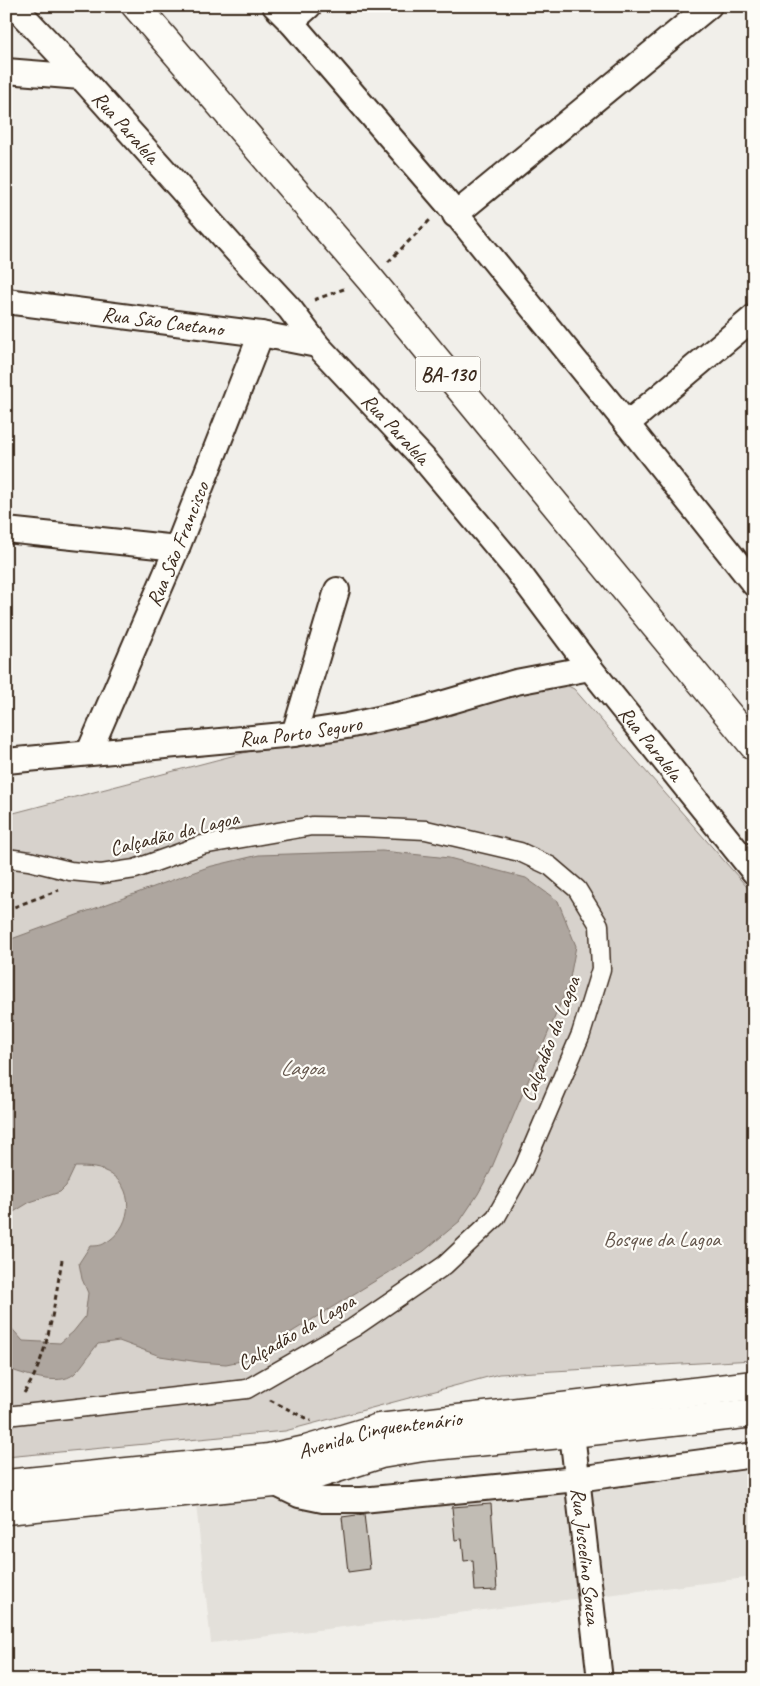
<svg xmlns="http://www.w3.org/2000/svg" width="760" height="1686" font-family="Caveat,sans-serif">
	<style>
		.built { fill: #e3e0da }
		.green { fill: #d7d2cc; stroke: #897e75 }
		.water { fill: #aea69f; stroke: #80746b }
		.building { fill: #c1bcb4; stroke: #3b2a1e }
		.lines { fill: none; stroke-linecap: round; stroke-linejoin: round }
		.pedestrian-casing { stroke: #3b2a1e; stroke-width: 21 }
		.minor-casing { stroke: #3b2a1e; stroke-width: 28 }
		.secondary-casing { stroke: #3b2a1e; stroke-width: 31 }
		.trunk-casing { stroke: #3b2a1e; stroke-width: 31 }
		.path { stroke: #3b2a1e; stroke-width: 3; stroke-dasharray: 5 4; stroke-linecap: butt }
		.pedestrian { stroke: #fdfcf7; stroke-width: 18 }
		.minor { stroke: #fdfcf7; stroke-width: 24 }
		.secondary { stroke: #fdfcf7; stroke-width: 28 }
		.trunk { stroke: #fdfcf7; stroke-width: 28 }
		.labels { text-anchor: middle; dominant-baseline: central; stroke-width: 4.5; stroke-linejoin: round; paint-order: stroke }
		.shield { fill: #fdfcf7; stroke: #75695f; stroke-width: 1 }
		.shield-label { font-size: 20px; font-weight: bold; fill: #3b2a1e }
		.street-label { font-size: 21px; fill: #3b2a1e; stroke: #fdfcf7 }
		.park-label { font-size: 21px; fill: #62544a; stroke: #fdfcf7 }
		.water-label { font-size: 22px; font-style: italic; fill: #63554b; stroke: #fdfcf7 }
	</style>
	<rect width="100%" height="100%" fill="#f1efea"/>
	<filter id="ink" filterUnits="userSpaceOnUse"><feTurbulence type="fractalNoise" baseFrequency=".02" numOctaves="2"/><feDisplacementMap in="SourceGraphic" scale="10" xChannelSelector="R" yChannelSelector="G"/><feConvolveMatrix kernelMatrix="1 2 1 2 8 2 1 2 1" color-interpolation-filters="sRGB"/></filter>
	<g filter="url(#ink)">
		<path class="built" d="M754 1458V1577L211 1643 195 1495 252 1488 362 1502Z"/>
		<path class="green" d="M545 674 574 689 754 895V1360L499 1374 285 1431 6 1457V815Z"/>
		<path class="water" d="M382 851 449 858 526 878 558 901 576 946 569 983 490 1172 478 1194 460 1221 424 1251 246 1360 226 1364 199 1362 160 1356 119 1341 98 1344C90 1353 82 1367 74 1374 59 1387 23 1374 6 1368V1322L23 1341 60 1343 73 1332 85 1317 88 1293 82 1279 79 1263 90 1246C95 1246 101 1246 105 1243 130 1230 137 1192 112 1175 101 1167 88 1167 75 1167L66 1186 60 1192 30 1202 12 1213 6 1225V941L208 867 259 855Z"/>
		<path class="building" d="M491 1504 497 1590 475 1591 473 1560 464 1561 462 1539 455 1540 452 1507Z
			M364 1514 370 1569 348 1572 342 1517Z"/>
		<g class="lines">
			<defs>
				<path id="pedestrian" d="M6 858 29 861 70 871 101 874 135 869 202 845 312 826 364 827 426 830 520 852 550 866 577 889 599 925 601 969 581 1034 524 1167 496 1217 445 1265 353 1328 247 1389 6 1416"/>
				<g id="minor">
					<path id="s1" d="M14 6 81 77 239 254 290 309 317 345 423 458 516 569 590 668 754 872"/>
					<path d="M275 6 291 22 447 203 627 424 754 584"/>
					<path d="M291 22 309 6"/>
					<path d="M6 71 81 77"/>
					<path d="M455 215 709 6"/>
					<path id="s2" d="M6 301 261 334 317 345"/>
					<path d="M627 424 754 317"/>
					<path d="M6 530 177 548"/>
					<path d="M294 734 337 590"/>
					<path id="s3" d="M89 752 177 548 261 334"/>
					<path id="s4" d="M6 761 294 734 347 726 424 709 516 682 590 668"/>
					<path id="s5" d="M572 1433 600 1680"/>
					<path d="M274 1483 299 1495 323 1500H362L577 1479 754 1455"/>
				</g>
				<g id="secondary">
					<path id="s6" d="M6 1484 269 1458 306 1450 379 1428 754 1385"/>
					<path d="M6 1510 274 1483 309 1477 381 1454 423 1447 572 1433 754 1413"/>
				</g>
				<path id="trunk" d="M136 6 370 279 754 746"/>
			</defs>
			<use href="#pedestrian" class="pedestrian-casing"/>
			<use href="#minor" class="minor-casing"/>
			<use href="#secondary" class="secondary-casing"/>
			<use href="#trunk" class="trunk-casing"/>
			<path class="path" d="M388 262 430 220
				M314 300 344 289
				M6 910 59 890
				M24 1393C49 1357 54 1303 62 1260
				M270 1400 311 1421"/>
			<use href="#pedestrian" class="pedestrian"/>
			<use href="#minor" class="minor"/>
			<use href="#secondary" class="secondary"/>
			<use href="#trunk" class="trunk"/>
		</g>
	</g>
	<g class="labels">
		<rect class="shield" x="415.5" y="356.5" width="65" height="35" rx="4"/>
		<g class="shield-label">
			<text x="448" y="374">BA-130</text>
		</g>
		<g class="street-label">
			<text stroke="none"><textPath href="#s1" startOffset="165">Rua Paralela</textPath></text>
			<text stroke="none"><textPath href="#s2" startOffset="158">Rua São Caetano</textPath></text>
			<text stroke="none"><textPath href="#s1" startOffset="570">Rua Paralela</textPath></text>
			<text stroke="none"><textPath href="#s3" startOffset="226">Rua São Francisco</textPath></text>
			<text stroke="none"><textPath href="#s4" startOffset="296">Rua Porto Seguro</textPath></text>
			<text stroke="none"><textPath href="#s1" startOffset="975">Rua Paralela</textPath></text>
			<text transform="translate(174 833) rotate(-14)">Calçadão da Lagoa</text>
			<text transform="translate(550 1039) rotate(-69)">Calçadão da Lagoa</text>
			<text transform="translate(296 1332) rotate(-30)">Calçadão da Lagoa</text>
			<text stroke="none"><textPath href="#s6" startOffset="378">Avenida Cinquentenário</textPath></text>
			<text stroke="none"><textPath href="#s5" startOffset="124">Rua Juscelino Souza</textPath></text>
		</g>
		<g class="park-label">
			<text x="662" y="1239">Bosque da Lagoa</text>
		</g>
		<g class="water-label">
			<text x="302" y="1068">Lagoa</text>
		</g>
	</g>
	<rect width="760" height="1686" fill="none" stroke="#fdfcf7" stroke-width="25"/>
	<rect x="12" y="12" width="735" height="1661" fill="none" stroke="#3b2a1e" stroke-width="2" filter="url(#ink)"/>
</svg>
